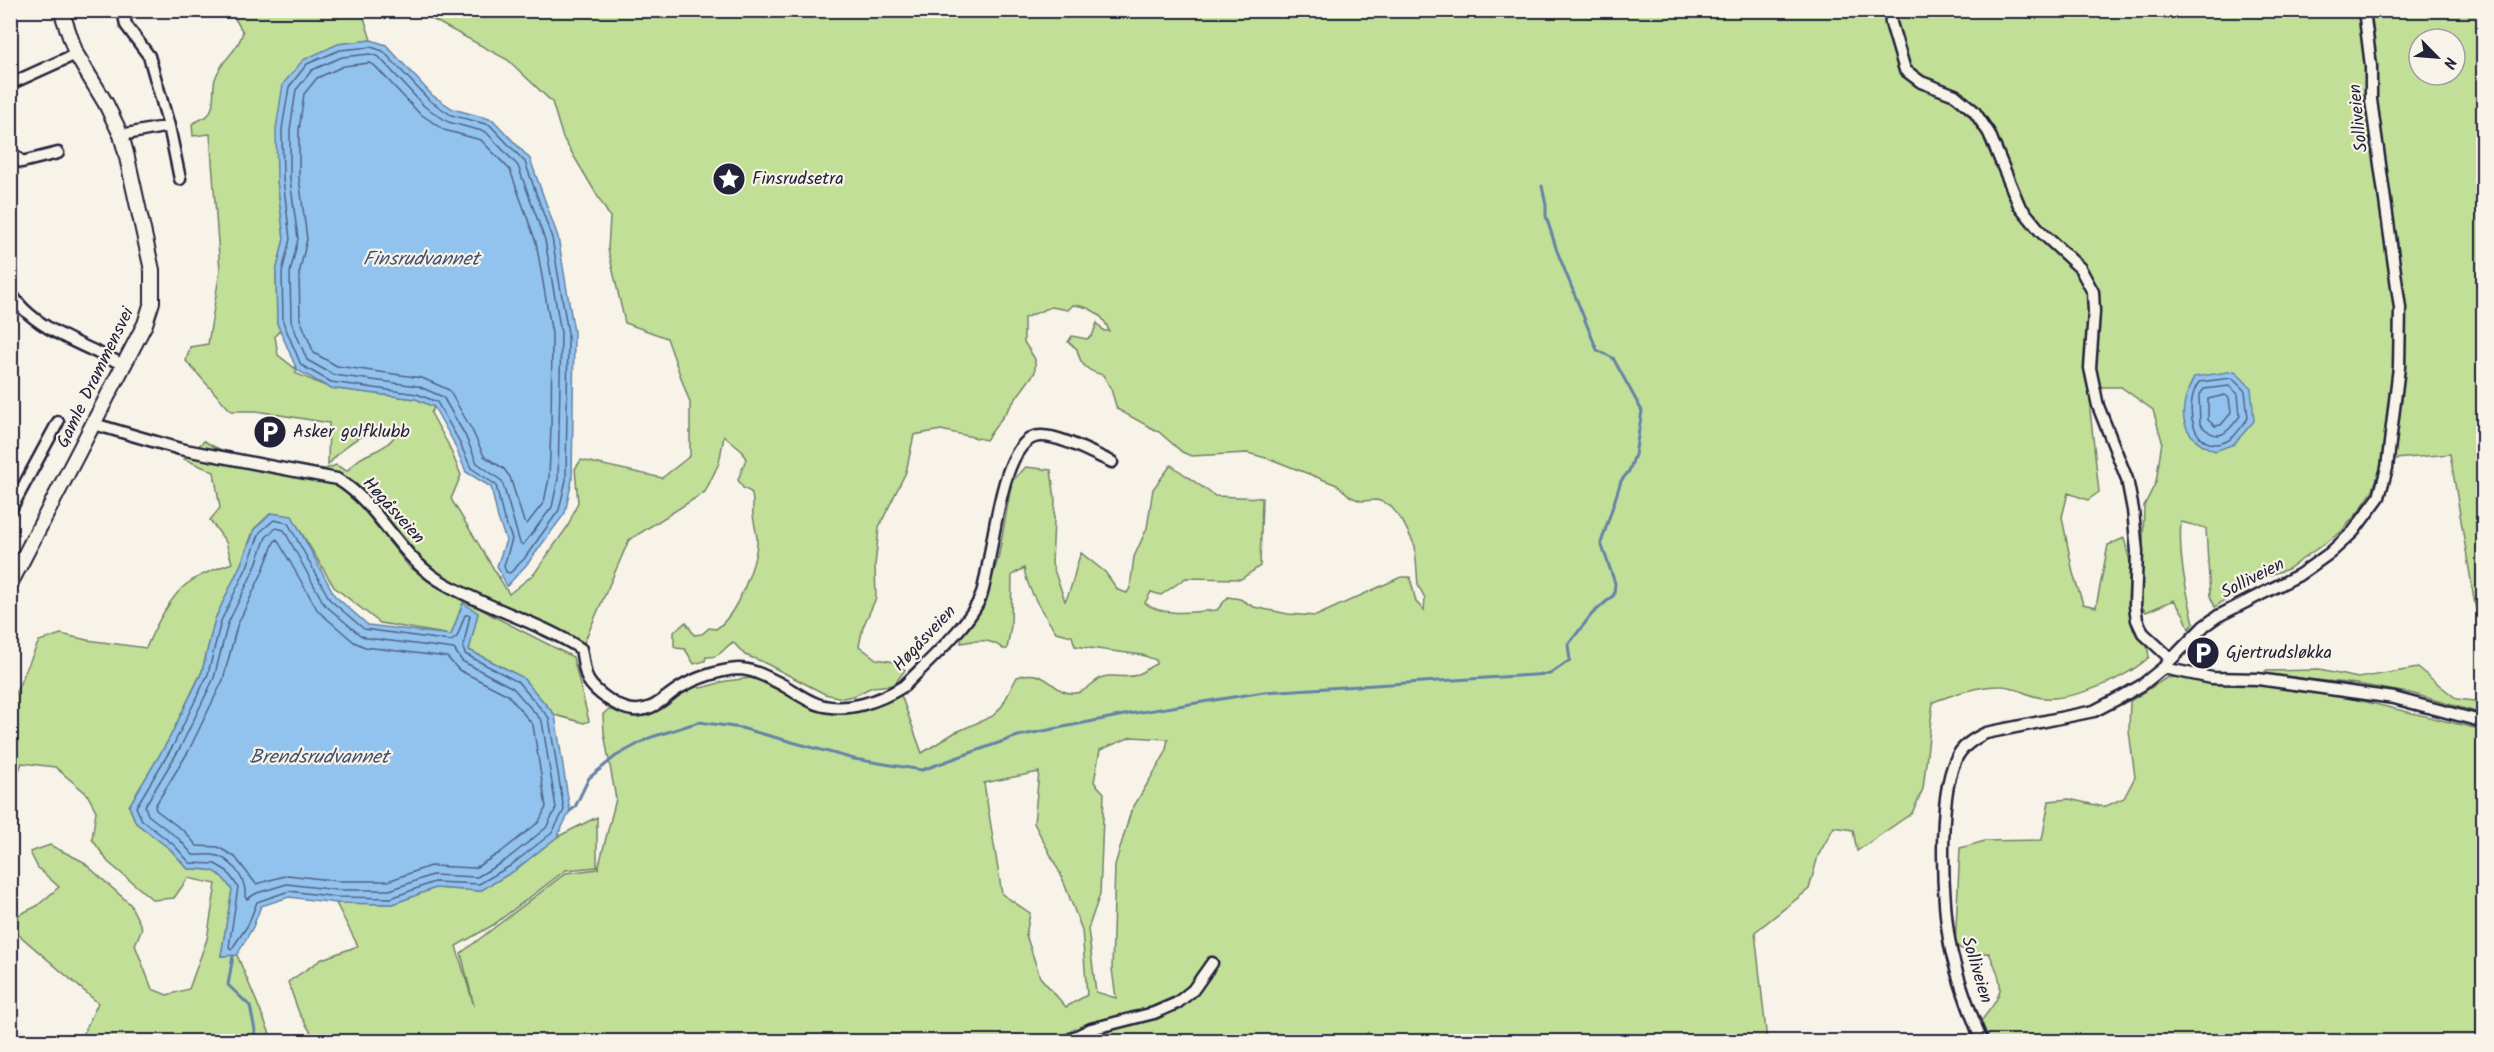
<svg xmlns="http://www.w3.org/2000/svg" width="2494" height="1052" font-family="Kalam,sans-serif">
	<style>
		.green { fill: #c1df97; stroke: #728069; stroke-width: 1.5; fill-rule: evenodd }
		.water { fill: #92c3ee; stroke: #6583a6; stroke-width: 1.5 }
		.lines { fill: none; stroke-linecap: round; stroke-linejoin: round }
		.shore { stroke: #4f6283; stroke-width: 1.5 }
		.stream { stroke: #6583a6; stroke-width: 3 }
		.minor-casing { stroke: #22223b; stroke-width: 15 }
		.major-casing { stroke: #22223b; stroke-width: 18 }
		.minor { stroke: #f7f3e8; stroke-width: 10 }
		.major { stroke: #f7f3e8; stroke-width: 14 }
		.labels { text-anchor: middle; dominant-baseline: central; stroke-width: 4.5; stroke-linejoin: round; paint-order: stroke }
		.street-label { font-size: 18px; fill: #22223b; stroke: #f7f3e8 }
		.poi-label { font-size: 18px; fill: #22223b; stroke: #f7f3e8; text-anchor: start }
		.water-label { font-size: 20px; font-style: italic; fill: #445271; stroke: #f7f3e8 }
	</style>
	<rect width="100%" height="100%" fill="#f7f3e8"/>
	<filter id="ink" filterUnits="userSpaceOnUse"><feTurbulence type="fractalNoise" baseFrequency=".0167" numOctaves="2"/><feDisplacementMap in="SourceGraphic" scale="12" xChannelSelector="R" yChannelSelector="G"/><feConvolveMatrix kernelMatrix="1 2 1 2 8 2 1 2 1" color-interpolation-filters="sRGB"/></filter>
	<g filter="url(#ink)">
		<path class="green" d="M224 11H362L371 40 338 44 277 180 284 239 276 272 277 323 280 330 275 336 278 355 297 370 295 373 330 388 416 399 434 407 431 413 448 444 461 475 451 499 509 594 534 574 568 526 578 502 575 469 581 460 662 478 690 456V403L667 338 625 323 608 249 610 217 563 138 552 102 508 60 417 11H2483V631L2475 605 2450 454 2384 460 2372 492 2360 510 2341 532 2288 569 2250 581 2215 607 2210 596 2206 528 2181 522C2178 557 2186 589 2194 623L2189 629 2184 615 2174 600 2146 612 2141 606 2144 506 2156 482 2162 441 2153 410 2121 387H2101L2090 410 2099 492 2088 500 2068 493 2062 517 2073 573 2083 604 2096 607 2108 545 2124 538 2130 562 2128 603 2133 630 2147 644 2149 657C2127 678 2075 700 2044 698 2029 698 2015 685 2000 686 1977 686 1955 694 1933 702L1923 789 1912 813 1857 851 1853 830 1834 827 1818 856 1809 889 1755 932 1767 1041 1376 1042 1367 1032 1373 1041H316L299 1013 288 982 322 959 358 946 336 903 393 904 435 888 480 891 514 871 557 837 597 817V867L566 870 493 925 456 946 474 1006 461 953 566 873 598 869 616 799 604 733 603 714 608 710C640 711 670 719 685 683L701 688 726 681 751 678 765 683 811 708 839 713 861 711 901 695 922 753 954 733 993 716 1002 706 1017 677C1049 666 1052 696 1076 693 1086 692 1093 681 1103 677 1113 674 1126 679 1136 675 1143 673 1148 667 1156 664V660L1142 655 1075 646 1072 636 1056 632C1043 614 1027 590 1024 568L1012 575 1011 626 1007 649H1003C991 638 976 640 961 643L962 634 986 597 998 559 1012 481 1026 467 1051 470 1055 499 1052 564 1065 601C1074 586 1074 569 1081 553L1105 572 1118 590 1127 593 1130 588 1134 557 1147 528 1153 489 1171 465 1215 496 1262 498 1260 566 1241 579 1186 578 1161 595 1151 592 1145 603C1162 617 1196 612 1217 610L1228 597 1240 599 1254 607 1288 614 1316 616 1401 577H1410L1416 602 1424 610 1425 598 1418 585 1415 546 1403 522 1390 505 1377 500 1361 501 1351 497 1337 485 1273 460 1248 453 1191 456 1182 452 1159 432 1117 409 1111 389 1103 375C1087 371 1080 365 1077 349L1068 342 1072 336 1087 339 1092 336 1097 323 1104 331H1109C1104 315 1090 306 1073 305L1068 310 1051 307 1024 318V342L1035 359V372L986 440 941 430 914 435 906 472 879 527 875 566 876 598 863 627 859 646 876 659 895 662 905 670 894 685 872 687 854 696 842 698 825 694 761 661 745 655 733 642C722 649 721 658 706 657L705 661 694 664 685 649 676 648 674 646V632L686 622 694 635 702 634 709 628 716 629C736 616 758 562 757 538 756 530 754 523 753 515 752 506 755 501 751 492L743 488 738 480 746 459 742 451 724 436 719 463 705 492 629 540 579 654 491 611 419 569 359 499H355L410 568 495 617 573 657 589 721 584 723 555 715 522 677 469 650 478 613 463 603 451 635 380 623 334 587 292 517 271 513 254 529 241 564 215 619 202 671 168 741 129 806 136 823 170 849 188 869C213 869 218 868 232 890L221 956 237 955 273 1041H80L98 1003 11 928 18 915 37 906 59 887 38 868 30 852 50 845 82 861 130 904 142 928 135 945 152 989 167 995 189 989 207 939 216 884 188 878 174 898 153 900 108 862 92 839 96 811 87 794 55 767 22 763 11 790V703L39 641 61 634 87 640 146 648C155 627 166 604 182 588 195 576 216 569 232 563L226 542 210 520 220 508 214 472 184 459 204 441C240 464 285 465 326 469L336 465 347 471C363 450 381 455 395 436 367 424 345 445 328 465L329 423 256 411H231L186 361 190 347 208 344 220 270 210 134 193 136 192 124C196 121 204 119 208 115 216 106 212 89 215 79 223 56 236 55 243 32L234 17ZM2419 39H2455V75H2419ZM1131 737 1168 739 1165 754 1131 811 1115 865 1112 969 1116 998 1096 992 1088 929 1100 894 1104 793 1094 782 1100 750ZM1039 772 1034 823 1061 875 1082 930 1087 995 1066 1007 1040 977 1026 935 1030 913 1002 894 984 783Z
			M2418 668 2457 699 2483 702V714L2414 694 2357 684 2265 675V671L2319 670 2358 678Z
			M2185 676 2262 677 2483 730V1041H1990L1981 1021C2005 991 2005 988 1989 953L1974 954 1955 946 1960 848 1985 841 2042 840 2049 801 2069 799 2104 807 2124 798 2135 777 2129 731 2130 701 2166 678Z
			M21 1032 32 1034 43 1041H11V1037Z"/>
		<path class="water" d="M371 40 386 45 432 95 453 109 493 120 530 159 558 237 574 332 572 480 565 513 528 563 507 586 497 566 506 540 498 518 491 487 466 472 453 441 434 407 416 399 330 388 297 370 277 323 276 272 284 239 277 180 276 129 283 84 303 60 338 44Z
			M2235 371 2251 388 2254 421 2234 444 2215 451C2178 436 2177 410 2194 377Z
			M271 513 292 516 335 596 368 625 451 635 463 603 478 613 469 650 522 677 555 715 570 811 557 837 514 871 480 891 435 888 393 904 336 903 289 897 261 906 253 927 237 955 221 956 232 890C218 868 213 869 188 869L170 849 136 823 129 806 168 741 202 672 215 619 241 564 255 529Z"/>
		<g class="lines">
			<path class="shore" d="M371 47 383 51 429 100 451 115 490 125 525 162 552 238 568 333 566 480 559 510 524 559 510 573 506 572 504 566 512 539 503 516 496 485 471 468 458 439 437 402 417 394 331 382 301 365 283 322 282 272 290 239 283 179 282 129 289 87 307 64 340 50Z
				M370 54 379 57 424 106 448 122 486 132 518 166 545 240 561 333 558 479 552 507 523 545 520 543 502 481 477 463 465 435 443 397 418 386 334 375 307 360 291 321 290 273 298 239 290 179V130L296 90 312 70 342 57Z
				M369 63 374 65 419 113 444 130 481 140 510 170 536 242 552 334 551 427 549 478 544 502 527 524 524 522 510 477 504 469 484 456 472 430 449 390 422 378 337 366 314 353 300 319 299 274 307 239 299 178V130L304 94 317 78 344 66Z
				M2232 378 2245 391 2248 418C2243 425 2236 436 2229 440 2193 459 2182 405 2199 382Z
				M2229 386 2238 394 2240 416C2226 434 2218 444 2200 424L2199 396 2204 389Z
				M2225 395 2229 398 2231 413 2221 425 2215 426 2208 420V399Z
				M274 520 288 523 330 600 364 629 451 641 457 637 465 615H470L463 648 465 654 518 682 549 718 564 810 552 833 510 866 479 884 434 882 391 898 337 897 289 891 257 902 248 925 231 950 229 947 238 887 227 871 215 864 190 863 174 845 142 820 136 807 174 744 208 674 221 621 247 567 260 532Z
				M276 528 284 530 324 604 360 635 367 638 454 649 462 661 513 688 542 721 556 808 546 828 506 860 477 877 432 875 390 890H337L287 884 257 893 247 899 245 897C247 880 231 857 213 855 206 854 200 856 193 855L179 839 148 815 145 806 180 748 214 678 228 623 254 570 266 537Z
				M277 539 318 611 354 642 365 647 447 657 459 670 508 695 533 725 546 807 539 822 501 852 475 868 430 866 388 881H338L288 875 256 884 235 857 218 847 197 846 185 832 156 810 155 806 188 752 223 680 237 626 262 573 274 542Z"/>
			<path class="stream" d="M570 811 575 807 589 778 616 756 649 738 699 722 741 728 854 759 922 770 1018 736 1129 714 1264 692 1550 674 1570 660 1568 645 1592 614 1614 595 1615 583 1601 543 1621 481 1629 471 1635 455 1642 411 1613 358 1597 350 1557 251 1546 216V205L1542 186
				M233 956 228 985 250 1006 255 1030 254 1042"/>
			<defs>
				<path id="minor" d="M1890 10 1891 23 1905 70 1921 82 1955 95 1974 111 1989 133 2019 205 2041 232 2080 268 2093 292 2094 312 2090 368 2098 406 2127 479 2133 510 2137 552 2135 606 2137 620 2143 633 2171 659
					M10 84 76 54
					M169 126 180 179
					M121 135 169 126 149 56 126 25 123 10
					M10 151 22 162 58 153
					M10 291C29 328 89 347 124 365
					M94 424 180 449 337 479C378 503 397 553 437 579 482 607 536 620 581 649 583 658 584 672 588 680 595 692 619 709 633 710 654 712 665 696 681 687 696 678 720 670 738 669 753 669 767 677 781 684 792 690 804 699 817 704 846 714 880 701 904 686 926 663 970 625 981 596 993 564 998 437 1040 436 1060 435 1093 454 1112 462
					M10 511 58 422
					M2163 668 2212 678 2258 679 2394 698 2484 722
					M1065 1042 1091 1029 1154 1013 1177 1003 1193 990 1212 963
					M1982 1042C1970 1012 1958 981 1951 950 1942 908 1937 798 1956 759 1962 746 1973 739 1986 733L2094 711 2121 697 2142 685 2163 668 2204 626 2218 616 2299 575 2330 553 2353 532 2379 497 2387 468 2399 367 2400 308 2371 100V66L2364 10"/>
				<path id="major" d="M10 584 145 324 152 302V270L126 153 121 135 106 104 76 54 61 10"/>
			</defs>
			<use href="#minor" class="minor-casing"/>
			<use href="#major" class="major-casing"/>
			<use href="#minor" class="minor"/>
			<use href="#major" class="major"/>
		</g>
	</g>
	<defs>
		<symbol id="sight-disc" viewBox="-11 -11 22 22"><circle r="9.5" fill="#22223b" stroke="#f7f3e8"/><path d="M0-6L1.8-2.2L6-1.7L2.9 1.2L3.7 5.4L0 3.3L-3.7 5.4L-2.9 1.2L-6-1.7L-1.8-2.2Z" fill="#fff"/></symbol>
		<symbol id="parking-disc" viewBox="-11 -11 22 22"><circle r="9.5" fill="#22223b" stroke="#f7f3e8"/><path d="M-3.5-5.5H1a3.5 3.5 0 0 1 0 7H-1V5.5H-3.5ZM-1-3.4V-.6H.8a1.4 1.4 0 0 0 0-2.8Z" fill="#fff"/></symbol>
	</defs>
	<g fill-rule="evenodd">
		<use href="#sight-disc" x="710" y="160" width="38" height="38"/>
		<use href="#parking-disc" x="251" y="413" width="38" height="38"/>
		<use href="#parking-disc" x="2184" y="634" width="38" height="38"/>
	</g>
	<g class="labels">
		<g class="street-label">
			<text transform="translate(2359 118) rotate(-96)">Solliveien</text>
			<text transform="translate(96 378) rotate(-64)">Gamle Drammensvei</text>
			<text transform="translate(393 511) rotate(48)">Høgåsveien</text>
			<text transform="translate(2253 579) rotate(-27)">Solliveien</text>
			<text transform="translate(925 639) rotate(-47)">Høgåsveien</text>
			<text transform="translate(1976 970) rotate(73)">Solliveien</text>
		</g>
		<g class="poi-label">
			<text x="752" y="179">Finsrudsetra</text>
			<text x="293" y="432">Asker golfklubb</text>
			<text x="2226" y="653">Gjertrudsløkka</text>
		</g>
		<g class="water-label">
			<text x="421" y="260">Finsrudvannet</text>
			<text x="319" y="758">Brendsrudvannet</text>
		</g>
	</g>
	<rect width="2494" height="1052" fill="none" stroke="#f7f3e8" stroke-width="36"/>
	<rect x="18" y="18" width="2458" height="1016" fill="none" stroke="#22223b" stroke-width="2" filter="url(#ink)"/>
	<g transform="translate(2437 57) rotate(115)"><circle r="28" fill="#f7f3e8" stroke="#a29fa3" stroke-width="1.5"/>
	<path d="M0-4.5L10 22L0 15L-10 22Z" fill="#22223b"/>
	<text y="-9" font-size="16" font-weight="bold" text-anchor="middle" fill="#22223b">N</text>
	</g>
</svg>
